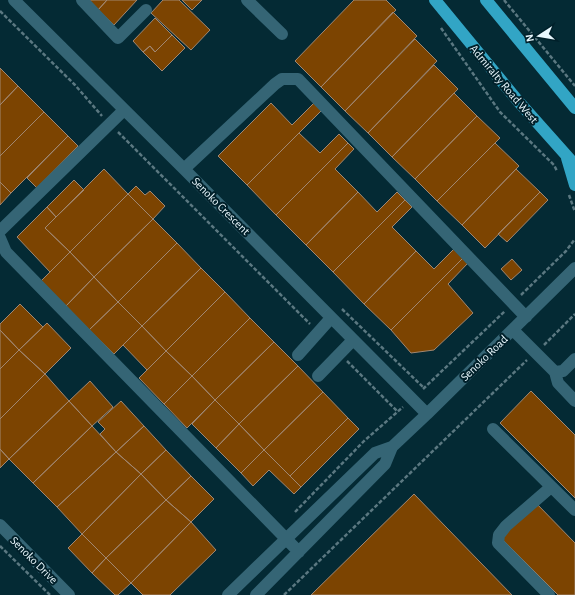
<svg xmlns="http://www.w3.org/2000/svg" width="575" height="595" font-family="'Alegreya Sans',sans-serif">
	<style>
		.building { fill: #7c4401; stroke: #a18771 }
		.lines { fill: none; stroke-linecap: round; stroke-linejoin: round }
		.path { stroke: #5b7881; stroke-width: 2.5; stroke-dasharray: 4 2; stroke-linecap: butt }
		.minor { stroke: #356575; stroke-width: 12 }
		.major { stroke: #32a5c5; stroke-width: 12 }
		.labels { text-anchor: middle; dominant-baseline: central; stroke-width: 4; stroke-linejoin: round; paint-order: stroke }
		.street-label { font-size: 12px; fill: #e8f7fd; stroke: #00202a }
	</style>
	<rect width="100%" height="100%" fill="#042a34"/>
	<path class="building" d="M88 0H107L98 10Z
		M107 0H137L114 25 98 10Z
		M163 0H179L210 30 191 50 151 13Z
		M182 0H202L192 10Z
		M354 0H386L396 10 321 87 295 61Z
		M393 12 417 36 345 111 321 87Z
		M155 18 172 35 155 52 150 46 143 52 133 41Z
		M172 35 185 48 162 71 143 52 150 46 155 52Z
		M415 39 437 61 368 133 345 111Z
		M434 65 458 89 392 157 368 133Z
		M0 68 18 86 0 105Z
		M18 86 44 112 0 156V105Z
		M454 93 477 116 415 179 392 157Z
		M317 100 324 108 247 185 218 156 271 103 292 125Z
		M44 112 68 136 11 193 0 182V156Z
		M477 116 500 138 437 201 415 179Z
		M299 133 320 153 339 134 348 143 276 215 247 185Z
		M68 136 78 146 37 188 27 178Z
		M348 143 354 149 335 169 358 192 306 245 276 215Z
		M495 143 519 166 462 225 437 201Z
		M104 169 128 194 70 252 45 228Z
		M516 169 540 192 485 248 462 225Z
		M74 180 84 190 56 217 47 207Z
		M0 182 11 193 0 205Z
		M136 186 145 195 150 191 165 206 153 219 128 194Z
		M358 192 377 212 397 192 405 200 333 272 306 245Z
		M540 192 548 200 507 242 498 234Z
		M128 194 153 219 94 277 70 252Z
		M405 200 412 207 392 227 416 251 364 304 333 272Z
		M47 207 56 217 45 228 70 252 50 272 17 237Z
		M153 219 177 243 118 302 94 277Z
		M177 243 201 268 142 326 118 302Z
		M454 249 463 258 391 330 364 304 416 251 434 269Z
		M70 252 94 277 66 306 41 281Z
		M463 258 468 263 448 284 473 313 434 350 411 353 391 330Z
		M512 259 522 270 511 280 501 269Z
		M201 268 225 292 166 351 142 326Z
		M94 277 118 302 89 330 66 306Z
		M225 292 250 318 192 376 166 351Z
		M118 302 142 326 114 354 89 330Z
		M20 304 43 327 19 350 0 330V324Z
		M250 318 274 342 215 400 192 376Z
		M47 323 71 348 45 374 19 350Z
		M142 326 166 351 147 370 123 345Z
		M0 330 19 350 0 369Z
		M274 342 298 366 239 424 215 400Z
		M19 350 45 374 0 419V369Z
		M166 351 192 376 164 404 139 378Z
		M298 366 323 392 264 450 239 424Z
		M45 374 69 401 9 459 0 449V419Z
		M192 376 215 400 187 428 164 404Z
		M90 381 113 407 92 426 69 401Z
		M531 391 575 435V498L500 423Z
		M323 392 348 418 290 476 264 450Z
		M215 400 239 424 216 448 192 424Z
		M69 401 92 426 33 483 9 459Z
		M121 401 144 426 116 452 100 434 105 429 98 422Z
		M348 418 359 429 301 487 290 476Z
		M239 424 264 450 241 473 216 448Z
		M92 426 116 452 57 507 33 483Z
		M144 426 166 450 141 474 116 452Z
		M0 449 9 459 0 468Z
		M166 450 191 476 166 500 141 474Z
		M264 450 301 487 294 494 269 470 253 486 241 473Z
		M116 452 141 474 82 534 57 507Z
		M141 474 166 500 106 558 82 534Z
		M191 476 214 499 191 522 166 500Z
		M414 494 512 595H311Z
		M166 500 191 522 131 583 106 558Z
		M535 502 575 543V595H558L500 537Z
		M191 522 216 550 170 595H143L131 583Z
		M82 534 106 558 92 573 68 548Z
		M106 558 131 583 118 595H115L92 573Z"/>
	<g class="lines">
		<path class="path" d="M504 0 575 86
			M0 11 75 85 102 116
			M441 28 500 112 554 165 557 171
			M118 132 310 324
			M569 195 575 212
			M521 295 566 251 575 239
			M342 309 424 388
			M544 345 575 314
			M347 361 398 412
			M423 389 505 311
			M295 512 364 441 403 407
			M0 546 50 595
			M284 595 527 360"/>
		<path class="minor" d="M14 0 184 169 427 414
			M82 0 118 38 146 10
			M247 0 282 34
			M184 169 275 84 282 79H298L526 317
			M0 231 124 110
			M0 238 6 252 299 552
			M513 330 555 372 563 371 575 359
			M298 355 331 318
			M555 372 558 383 575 401
			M318 376 353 340
			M493 429 575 510
			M0 525 69 595
			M228 595 375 453 392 447 427 414 575 268
			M256 595 385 464 392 447
			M549 595 498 543 499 535 506 526 551 487"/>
		<path class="major" d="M435 0 518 101 575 165
			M486 0 575 108
			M567 158 575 185"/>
	</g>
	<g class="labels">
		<g class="street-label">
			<text transform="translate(504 84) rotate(50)">Admiralty Road West</text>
			<text transform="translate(221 206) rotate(45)">Senoko Crescent</text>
			<text transform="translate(484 358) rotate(-44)">Senoko Road</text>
			<text transform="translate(34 560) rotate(45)">Senoko Drive</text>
		</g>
	</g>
	<g transform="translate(539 36) rotate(258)" stroke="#00202a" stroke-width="3" paint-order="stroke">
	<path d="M0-3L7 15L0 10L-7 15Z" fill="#e8f7fd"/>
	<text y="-6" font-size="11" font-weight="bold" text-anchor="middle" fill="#e8f7fd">N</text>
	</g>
</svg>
